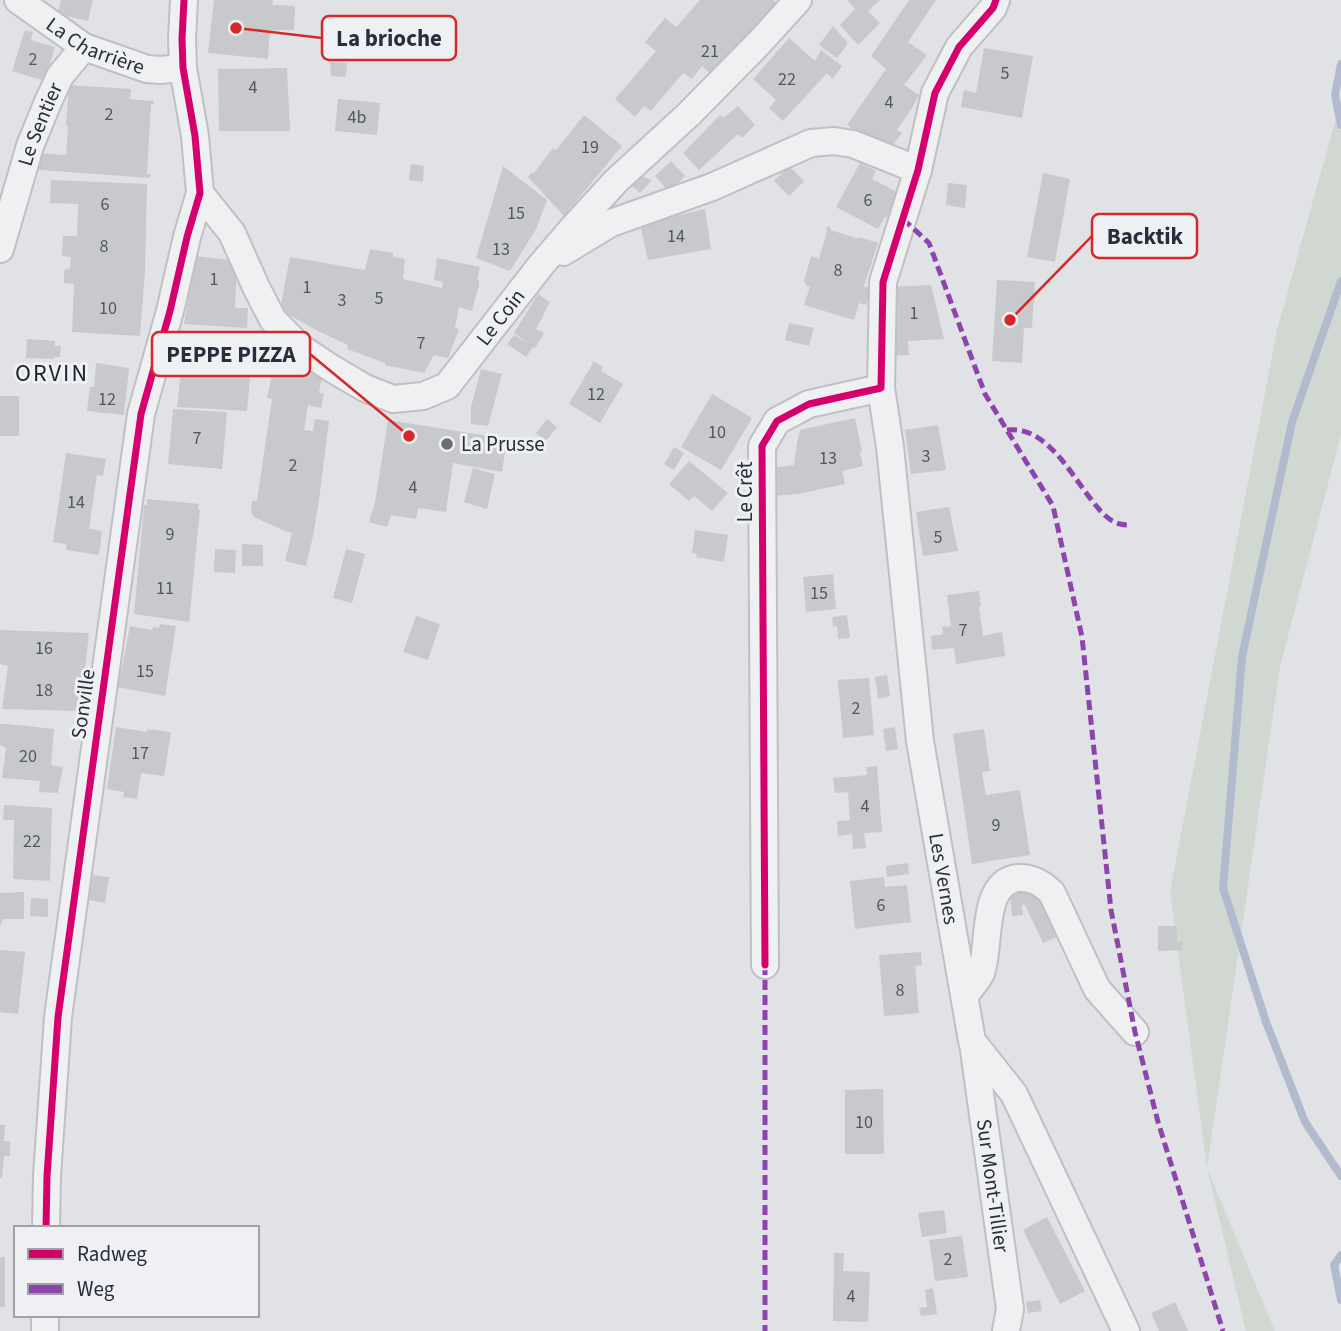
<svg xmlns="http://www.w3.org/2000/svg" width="1341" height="1331" font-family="'Source Sans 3',sans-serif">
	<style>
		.green { fill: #d0d8d1 }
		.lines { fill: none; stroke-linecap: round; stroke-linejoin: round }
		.stream { stroke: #b2bbcd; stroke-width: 8 }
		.building { fill: #c7c9cc }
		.minor-casing { stroke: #bfc0c3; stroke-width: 30 }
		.minor { stroke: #eff0f2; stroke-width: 26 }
		.quiet { stroke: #8e44ad; stroke-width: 5; stroke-dasharray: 10 5; stroke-linecap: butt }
		.cycleway-casing { stroke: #eef0f4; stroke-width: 11 }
		.cycleway { stroke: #d6006c; stroke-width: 7 }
		.poi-dot { fill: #6a6c77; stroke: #eef0f4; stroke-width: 2.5 }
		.labels { text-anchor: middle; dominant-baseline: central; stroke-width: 6; stroke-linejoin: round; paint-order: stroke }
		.number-label { font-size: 18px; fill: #535662 }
		.street-label { font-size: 21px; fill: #2a2d3c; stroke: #eef0f4 }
		.poi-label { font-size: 21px; fill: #2a2d3c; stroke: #eef0f4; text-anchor: start }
		.quarter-label { font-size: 24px; letter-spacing: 2px; fill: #1c1f2d; stroke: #eef0f4 }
		.leader { fill: none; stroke: #d62828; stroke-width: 2.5 }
		.callout-dot { fill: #d62828; stroke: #eef0f4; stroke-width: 2.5 }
		.callout { fill: #eef0f4; stroke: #d62828; stroke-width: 2.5 }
		.callout-label { font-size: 23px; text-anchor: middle; font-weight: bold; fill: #2a2d3c }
	</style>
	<rect width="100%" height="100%" fill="#e1e2e5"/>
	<path class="green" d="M1341 100V434L1280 667 1207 1168 1275 1331H1246L1207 1168 1170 892 1277 330Z"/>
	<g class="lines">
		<path class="stream" d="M1341 64 1335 95 1341 125
			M1341 281 1292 422 1242 657 1223 888 1266 1022 1305 1122 1341 1176
			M1341 1255 1334 1265 1341 1300"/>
	</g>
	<path class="building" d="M61 0H93L88 21 58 14Z
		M214 0H273L272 5 295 6 294 30H270L268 59 208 53Z
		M700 0H773L777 3 713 76 702 66 692 79 683 73 651 111 644 106 635 117 615 99 656 51 645 42 665 18 676 27Z
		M847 0H880L868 11 880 23 858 45 840 25 855 9Z
		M909 0H936L908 42 927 55 904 85 919 95 912 108 897 130 902 133 887 153 847 125 886 69 871 56Z
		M833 26 848 43 837 58 819 45Z
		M25 30 33 32 31 40 55 47 45 81 12 71Z
		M789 38 815 61 821 50 842 66 833 79 827 73 783 121 769 108 776 100 753 79Z
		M984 48 1033 56 1022 118 961 107 964 90 976 93Z
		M330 62 347 63 346 77 331 76Z
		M287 68 290 131H220L219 130 218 69Z
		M69 85 131 89 130 99 154 101V104H151L147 174H151L150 178 39 170 40 153 66 155 68 127 66 124Z
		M338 99 380 103 377 135 335 131Z
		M738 106 755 125 742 138 738 134 699 170 683 153 720 115 723 118Z
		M584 115 622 146 564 216 528 177 532 172 534 173 553 148 556 150Z
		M671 161 685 176 669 192 655 176Z
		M860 163 876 171 872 179 899 193 886 218 885 217 878 229 836 207Z
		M411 164 424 166 423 182 409 180Z
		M503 166 547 200 536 229 510 271 476 258Z
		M789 166 804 181 789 196 774 181Z
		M1043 173 1070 179 1055 262 1027 257Z
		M641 176 652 180 640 193 632 186Z
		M51 180 147 184 145 272 140 336 72 332 74 284 64 283V270L70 268 71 257 62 256 63 236H77L78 204 50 203Z
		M948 183 967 185 965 208 946 205Z
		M705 209 711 249 648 260 640 224Z
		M829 226 831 230 859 239V237L878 243 864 286 871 289 866 305 859 303 854 320 804 305 810 287 807 286 804 281 811 256 819 259 827 231 826 228Z
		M370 249 393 253V257L405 259 403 279 442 288 443 282 434 280 437 258 480 267 477 280H479V285L472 311 459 307 455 328 459 329 448 358 434 355 424 373 385 365V363L347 349 348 345 318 331 280 310 290 257 365 270Z
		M195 256 231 260 237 268 235 308H248L247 328 184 324Z
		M997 280 1035 282 1032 328H1024L1022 363 992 361Z
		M931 285 944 339 908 341 909 355 893 356 889 287Z
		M538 294 550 302 536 329 544 333 535 348 533 347 526 357 507 344 514 335 529 344 514 333Z
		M789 323 814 328 809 346 785 340Z
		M27 339 55 341V346H61L60 357H54L55 359 26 358Z
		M184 342 253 346 247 411 177 407Z
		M275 360 322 376 319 393 324 394 321 408 308 405 304 430 313 431 315 419 329 421 319 500 313 536 306 566 285 561 292 533 287 532 254 517 251 512 252 501H257L272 399 267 398Z
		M594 361 603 367 601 371 623 384 600 423 569 404Z
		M96 363 129 368 124 415 87 411 90 387H94Z
		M481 369 502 374 488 426 471 424V407Z
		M712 394 752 418 721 470 681 447Z
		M0 396H19V436H0Z
		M173 409 227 412 222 469 168 464Z
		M855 418 862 451 860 452 863 466 842 471 845 484 798 494 773 496 770 468 794 465 797 443 800 430Z
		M547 419 557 427 546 441 536 433Z
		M388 420 507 439 502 472 453 463 446 512 418 508 416 519 391 515 387 527 369 522 375 502Z
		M938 425 946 470 911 474 905 430Z
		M674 447 684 453 674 470 664 464Z
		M66 453 106 459 103 476 97 475 89 529 102 531 99 555 66 550 67 545 65 544 53 542Z
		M689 461 728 493 712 511 694 496 689 501 669 484Z
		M473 468 495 474 487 509 464 502Z
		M147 499 199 504 198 510H200L189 622 134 614 144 505H147Z
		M949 507 958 551 923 556 916 512Z
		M695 530 728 535 724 562 696 557 697 554 692 553Z
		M242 544 263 545V566H242Z
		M215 549 236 550 235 573 214 572Z
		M346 549 365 554 352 603 333 598Z
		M833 574 836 609 806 612 803 577Z
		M979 591 981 607H979L983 636 1002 632 1005 656 956 664 954 648 932 650 931 636 943 634 942 627 951 626 947 595Z
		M847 615 850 638 838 639 837 626 833 627 832 617Z
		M416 616 440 624 428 660 403 652Z
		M160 624 176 626 165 696 118 687 130 626 152 630 153 627 159 628Z
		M0 630 89 633 80 711 2 709 8 666 0 664Z
		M887 675 890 696 878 699 875 677Z
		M869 678 874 735 843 738 838 680Z
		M0 724H8L54 729 51 765 63 767 58 793 39 792 40 781 2 778 6 748 0 745Z
		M116 727 147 732V729L171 732 164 776 141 773 137 799 123 797 124 792 107 789Z
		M895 727 898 749 886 751 883 729Z
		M984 729 990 771 982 772 986 795 1020 790 1030 855 972 864 953 734Z
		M877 766 882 832 864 833 866 848 853 849 852 834 838 836 837 821 850 820 848 792 835 793 833 778 867 775 866 767Z
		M4 805 52 808 50 881 13 879 14 820H3Z
		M908 863 909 874 887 877 886 866Z
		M93 875 109 877 105 903 89 900Z
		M884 877 885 887 907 885 911 922 855 929 850 881Z
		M1037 885 1061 935 1043 943 1025 905H1022L1023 915 1012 916 1010 892H1022V893Z
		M24 892V919H3L0 926V893Z
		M31 898 48 899V917L30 916Z
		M1158 926H1177V942L1183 941V950L1158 951Z
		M0 950 25 952 18 1014 0 1012Z
		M921 952 922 965 915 966 919 1013 884 1016 879 955Z
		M883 1089 884 1154H845V1090Z
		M0 1125H5L4 1141H10V1156H4L2 1178H0Z
		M944 1210 947 1233 922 1237 918 1213Z
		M1047 1217 1085 1291 1060 1304 1023 1230Z
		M962 1236 968 1277 935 1281 929 1240Z
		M834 1253H844L843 1271 870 1272 868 1322 833 1321Z
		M0 1257H5V1307H0Z
		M933 1288 937 1314 921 1316 919 1308 927 1307 925 1290Z
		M1040 1300 1042 1311 1028 1313 1026 1302Z
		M1175 1302 1188 1331H1159L1151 1313Z"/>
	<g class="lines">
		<defs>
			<g id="minor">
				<path id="s1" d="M18 0 84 47 147 69 160 70 183 68"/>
				<path id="s2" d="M200 193 232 233 256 287 273 320 301 348 331 368 365 388 393 399 423 396 447 386 541 265 572 229 616 181 688 115 759 43 798 0"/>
				<path id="s3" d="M0 249 30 146 48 102 60 76 84 47"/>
				<path d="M563 252 611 223 712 187 811 143 834 141 853 144 918 170"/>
				<path id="s4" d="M881 388 890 447 920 741 972 1041 1014 1094 1126 1331"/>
				<path d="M765 965 762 446 777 421 809 404 881 388 883 282 918 170 935 93 959 47 993 8 996 0"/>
				<path d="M965 995C970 988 977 981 981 973 991 947 980 882 1018 878 1032 877 1042 883 1052 893L1097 989 1135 1032"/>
				<path id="s5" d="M973 1043 1010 1309 1006 1331"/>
				<path d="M46 1228 47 1176 58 1017 141 414 170 311 187 237 200 193 195 136 183 68 182 39 184 0"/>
				<path d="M45 1331V1315"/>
			</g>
		</defs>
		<use href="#minor" class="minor-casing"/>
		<use href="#minor" class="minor"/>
		<path class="quiet" d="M903 219 929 243 985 394 1053 506 1082 637 1111 910 1135 1032 1158 1122 1223 1331
			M1007 430C1049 425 1074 481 1098 508 1104 515 1111 522 1120 524 1124 525 1127 525 1131 525
			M765 965V1331"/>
		<defs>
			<path id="cycleway" d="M765 965 762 446 777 421 809 404 881 388 883 282 918 170 935 93 959 47 993 8 996 0
				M46 1228 47 1176 58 1017 141 414 170 311 187 237 200 193 195 136 183 68 182 39 184 0"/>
		</defs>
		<use href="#cycleway" class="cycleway-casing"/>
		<use href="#cycleway" class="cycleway"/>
	</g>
	<circle class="poi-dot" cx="447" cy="444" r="7"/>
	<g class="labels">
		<g class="number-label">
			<text x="710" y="51">21</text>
			<text x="33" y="59">2</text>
			<text x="1005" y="73">5</text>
			<text x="787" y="79">22</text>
			<text x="253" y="87">4</text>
			<text x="889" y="102">4</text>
			<text x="109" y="114">2</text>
			<text x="357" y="117">4b</text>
			<text x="590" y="147">19</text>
			<text x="868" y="200">6</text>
			<text x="105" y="204">6</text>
			<text x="516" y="213">15</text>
			<text x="676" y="236">14</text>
			<text x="104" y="246">8</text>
			<text x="501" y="249">13</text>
			<text x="838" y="270">8</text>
			<text x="214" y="279">1</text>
			<text x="307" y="287">1</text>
			<text x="379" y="298">5</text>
			<text x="342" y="300">3</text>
			<text x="108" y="308">10</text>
			<text x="914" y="313">1</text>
			<text x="421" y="343">7</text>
			<text x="596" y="394">12</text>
			<text x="107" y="399">12</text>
			<text x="717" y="432">10</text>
			<text x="197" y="438">7</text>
			<text x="926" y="456">3</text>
			<text x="828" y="458">13</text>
			<text x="293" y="465">2</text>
			<text x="413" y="487">4</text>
			<text x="76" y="502">14</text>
			<text x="170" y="534">9</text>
			<text x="938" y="537">5</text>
			<text x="165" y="588">11</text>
			<text x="819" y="593">15</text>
			<text x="963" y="630">7</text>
			<text x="44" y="648">16</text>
			<text x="145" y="671">15</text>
			<text x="44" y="690">18</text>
			<text x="856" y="708">2</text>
			<text x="140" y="753">17</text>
			<text x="28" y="756">20</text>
			<text x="865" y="806">4</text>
			<text x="996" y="825">9</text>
			<text x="32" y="841">22</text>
			<text x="881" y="905">6</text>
			<text x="900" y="990">8</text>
			<text x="864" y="1122">10</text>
			<text x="948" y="1259">2</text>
			<text x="851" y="1296">4</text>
		</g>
		<g class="street-label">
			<text stroke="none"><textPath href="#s1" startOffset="91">La Charrière</textPath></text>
			<text stroke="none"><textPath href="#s3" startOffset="131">Le Sentier</textPath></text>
			<text stroke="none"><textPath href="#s2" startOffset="436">Le Coin</textPath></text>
			<text transform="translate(745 492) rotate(-90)">Le Crêt</text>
			<text transform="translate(83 704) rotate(-82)">Sonville</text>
			<text stroke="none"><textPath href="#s4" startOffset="495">Les Vernes</textPath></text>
			<text stroke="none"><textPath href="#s5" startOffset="144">Sur Mont-Tillier</textPath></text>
		</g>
		<g class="poi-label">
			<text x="461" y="444">La Prusse</text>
		</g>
		<g class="quarter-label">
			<text x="52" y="373">ORVIN</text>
		</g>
	</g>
	<path class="leader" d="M236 28L322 38M1010 320L1092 236M409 436L310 354"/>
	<g class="callout-dot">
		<circle cx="236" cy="28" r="7"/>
		<circle cx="1010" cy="320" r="7"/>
		<circle cx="409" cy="436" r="7"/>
	</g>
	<g class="callout">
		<rect x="322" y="16" width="134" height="44" rx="7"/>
		<rect x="1092" y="214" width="105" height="44" rx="7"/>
		<rect x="152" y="332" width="158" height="44" rx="7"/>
	</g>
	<g class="callout-label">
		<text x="389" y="46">La brioche</text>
		<text x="1145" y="244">Backtik</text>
		<text x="231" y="362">PEPPE PIZZA</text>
	</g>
	<rect x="14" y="1226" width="245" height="91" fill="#eef0f4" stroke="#a0a2aa" stroke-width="2"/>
	<rect x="28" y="1249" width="35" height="10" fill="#d6006c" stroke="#a0a2aa" stroke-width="2"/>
	<text x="77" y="1261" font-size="21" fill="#2a2d3c">Radweg</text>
	<rect x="28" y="1284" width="35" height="10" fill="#8e44ad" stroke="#a0a2aa" stroke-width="2"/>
	<text x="77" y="1296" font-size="21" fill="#2a2d3c">Weg</text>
</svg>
